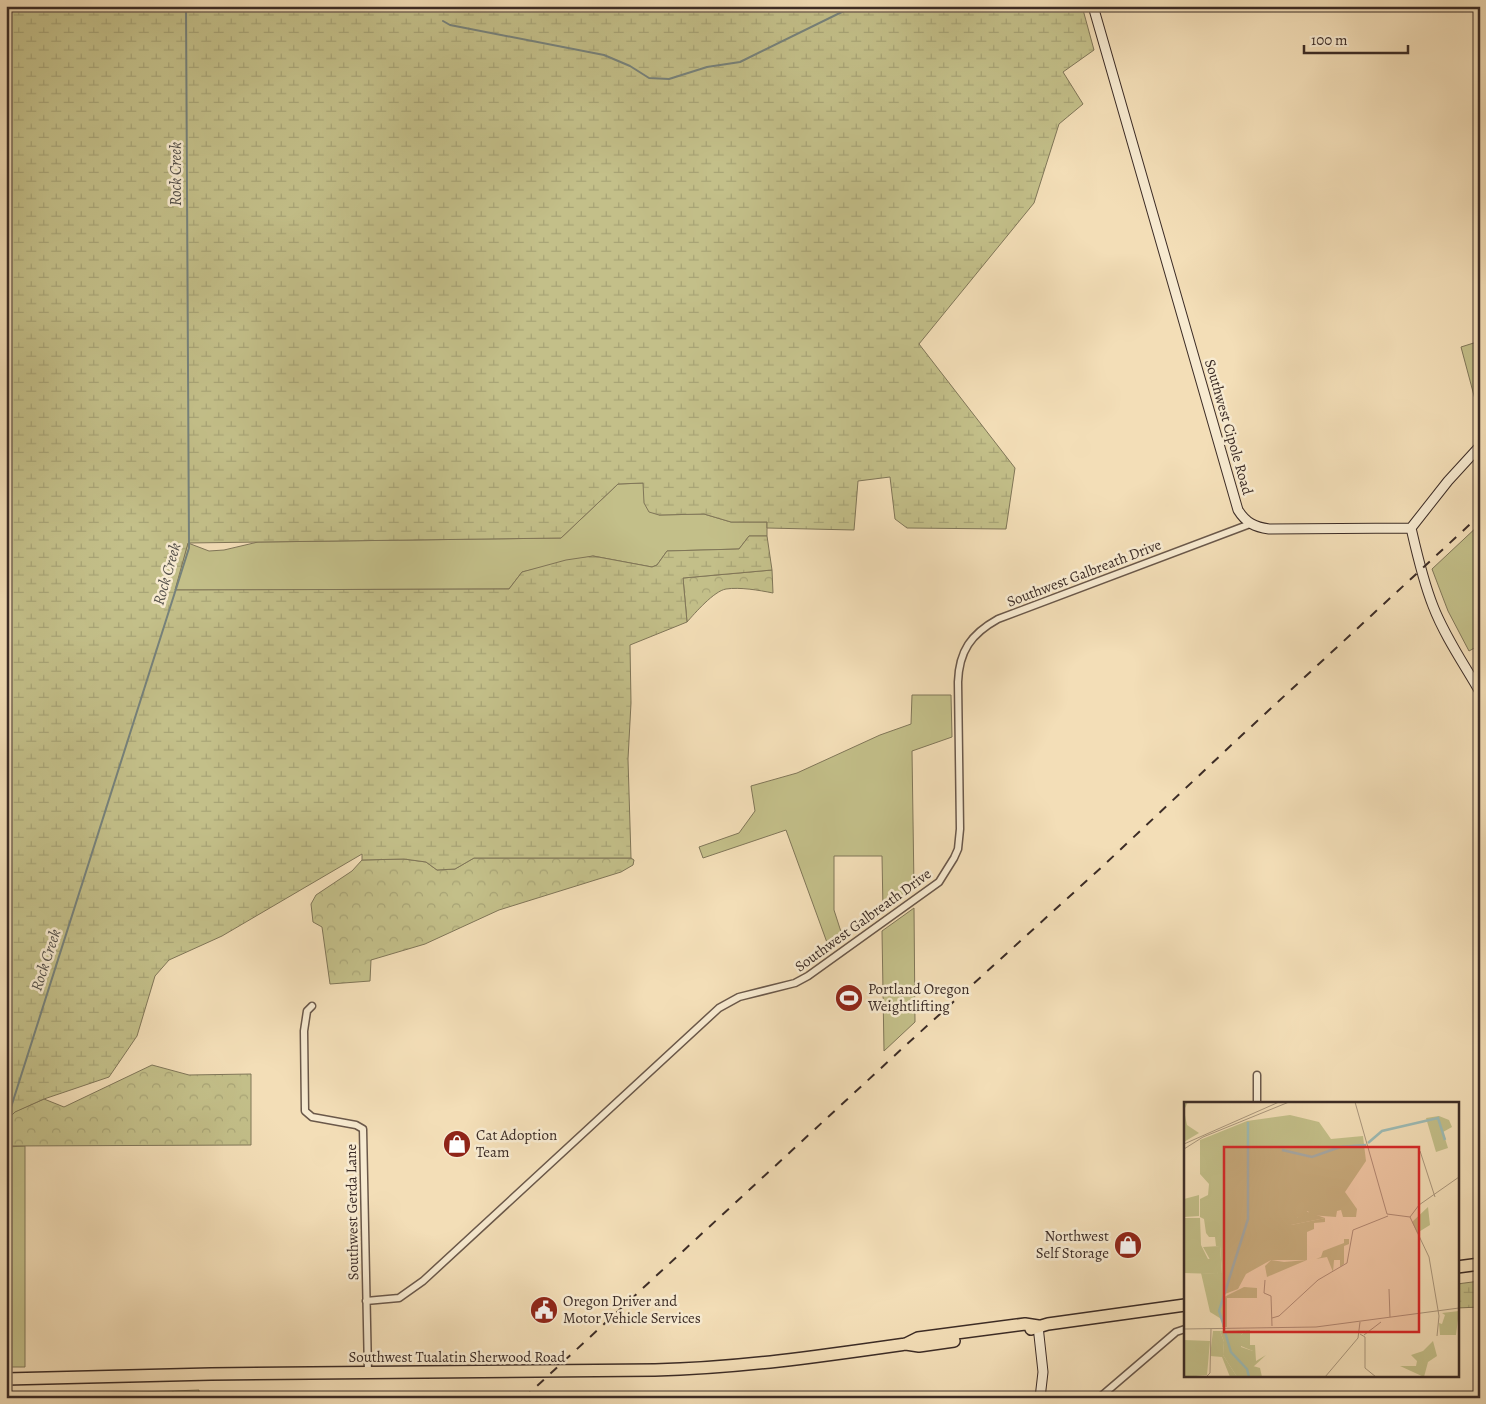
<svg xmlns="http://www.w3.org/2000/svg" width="1486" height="1404" font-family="Alegreya,serif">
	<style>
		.grass { fill: #c3bf89; stroke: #807658 }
		.forest { fill: url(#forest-crowns); stroke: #807658 }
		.wetland { fill: url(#wetland-marsh); stroke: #807658 }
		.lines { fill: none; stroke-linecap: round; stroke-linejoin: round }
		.stream { stroke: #76827c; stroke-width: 2 }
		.street-casing { stroke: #6a584a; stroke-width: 9 }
		.secondary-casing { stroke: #3c2c26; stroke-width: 11 }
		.highway-casing { stroke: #3c2c26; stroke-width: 14 }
		.street { stroke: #f7ead0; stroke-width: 6 }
		.secondary { stroke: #f7ead0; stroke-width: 9 }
		.highway { stroke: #f3deb7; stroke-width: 11 }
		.rail { stroke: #3c2c26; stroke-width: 2; stroke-dasharray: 9 9; stroke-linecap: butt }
		.labels { text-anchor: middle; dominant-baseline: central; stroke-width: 5; stroke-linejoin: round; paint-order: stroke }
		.street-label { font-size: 15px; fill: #3c2c26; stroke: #f7ead0 }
		.poi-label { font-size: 15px; fill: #3c2c26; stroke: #f7ead0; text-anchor: start }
		.water-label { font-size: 16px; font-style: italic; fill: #54504a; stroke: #f7ead0 }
		.inset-river { fill: none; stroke: #9dbbb5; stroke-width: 2.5 }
		.inset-road { fill: none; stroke: #aa977d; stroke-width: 1 }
		.view { fill: #d62828; fill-opacity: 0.15; stroke: #d62828; stroke-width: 2.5 }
		.inset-edge { fill: none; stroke: #3c2c26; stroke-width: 2.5 }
	</style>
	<defs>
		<pattern id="forest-crowns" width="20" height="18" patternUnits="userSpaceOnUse" patternTransform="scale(1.25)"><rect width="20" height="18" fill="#c3bf89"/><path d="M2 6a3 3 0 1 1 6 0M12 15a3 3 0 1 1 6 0" fill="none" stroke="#a8a476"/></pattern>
		<pattern id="wetland-marsh" width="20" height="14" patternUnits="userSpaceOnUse" patternTransform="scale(1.25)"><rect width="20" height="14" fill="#c3bf89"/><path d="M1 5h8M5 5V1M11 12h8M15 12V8" fill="none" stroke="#a8a476"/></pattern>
	</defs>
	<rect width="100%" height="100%" fill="#f3deb7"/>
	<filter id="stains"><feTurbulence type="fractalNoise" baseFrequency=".004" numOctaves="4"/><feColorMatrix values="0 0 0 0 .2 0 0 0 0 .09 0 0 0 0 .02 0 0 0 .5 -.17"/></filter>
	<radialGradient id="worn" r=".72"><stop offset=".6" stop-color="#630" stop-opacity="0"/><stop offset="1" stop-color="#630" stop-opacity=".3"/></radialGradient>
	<path class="grass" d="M1480 341V418L1461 347Z
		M644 483 659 515 704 514 731 522H767V536H749L739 549 667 551 657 565 652 567 593 556 522 572 509 589 174 590 188 543 209 551 224 550 258 542 561 538 618 484Z
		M1480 524V645L1469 651 1448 611 1432 569Z
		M912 695H951L952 737 912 751 914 888 883 911 882 856H834V910L843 938 829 948 786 830 703 858 699 847 739 833 755 811 751 786 797 773 880 735 911 724Z
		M914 908 915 1022 884 1051 882 931Z
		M25 1146V1367H6V1147Z
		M199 1390V1398H170L173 1391Z"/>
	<path class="forest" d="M772 570 773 593C758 590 740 587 726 589 714 591 695 613 687 622L683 578Z
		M474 858H631L634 860 633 865 621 872 499 910 425 944 371 960 370 981 330 984 322 927 313 922 311 904 316 895 352 871 362 860 404 859 426 862 437 870 455 869Z
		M152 1065 189 1075 251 1074V1145L6 1146V1121L14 1112 44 1099 64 1107Z"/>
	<path class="wetland" d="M6 6H1082L1094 50 1063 72 1083 104 1059 124 1034 203 919 344 1015 468 1006 529 907 528 895 519 890 477 858 481 854 530 767 528V522H731L704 514 659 515 649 512 644 503 643 483 618 484 561 538 188 543 175 590 509 589 522 572 566 560 593 556 652 567 657 565 667 551 739 549 749 536H767L772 570 683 578 687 622 630 645 631 703 628 759 631 858H474L455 869 437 870 426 862 404 859 362 860V854L222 936 169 960 155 976 137 1036 109 1077 44 1099 15 1112 6 1121Z
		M1480 1281V1307L1457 1308V1284Z
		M173 1391 170 1398H6V1395Z"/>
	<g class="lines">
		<path class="stream" d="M941 6 969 10 1018 6
			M443 21 450 25 604 55 630 66 649 78 669 79 707 67 740 62 854 6
			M6 1123 189 548 186 6
			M6 1317V1361"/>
		<defs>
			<path id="street" d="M312 1006 307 1011 304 1031 305 1111 312 1117 356 1125 363 1129 368 1373
				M1257 1075V1103
				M366 1301 399 1298 423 1281 719 1008 739 997 795 983 808 976 939 882 954 858 958 849 960 829 958 682C959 651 971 634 998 619L1250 524
				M1099 1398 1176 1332 1185 1329"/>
			<path id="secondary" d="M1093 6 1238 510C1246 523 1255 527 1269 529L1411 528
				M1411 528C1417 554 1423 581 1433 606 1445 637 1464 664 1480 692
				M1411 528 1448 481 1480 446
				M1038 1326 1043 1372 1040 1398"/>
			<path id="highway" d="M1457 1267 1480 1264
				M1031 1329 1048 1324 1185 1305
				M906 1344 919 1346 954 1341
				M6 1379 211 1374 655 1370C739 1368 822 1356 906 1344L918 1338 1025 1324 1038 1326"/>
		</defs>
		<use href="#street" class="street-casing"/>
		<use href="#secondary" class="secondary-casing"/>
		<use href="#highway" class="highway-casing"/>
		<use href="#street" class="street"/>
		<use href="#secondary" class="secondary"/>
		<use href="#highway" class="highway"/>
		<path class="rail" d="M524 1398 906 1045 1104 865 1241 736 1480 515"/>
	</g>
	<defs>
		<symbol id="stadium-disc" viewBox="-11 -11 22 22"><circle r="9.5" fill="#8f2418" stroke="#f7ead0"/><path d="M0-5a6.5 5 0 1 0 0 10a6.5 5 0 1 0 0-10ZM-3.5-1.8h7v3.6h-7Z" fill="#fff"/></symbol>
		<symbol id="shop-disc" viewBox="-11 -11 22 22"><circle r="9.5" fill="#8f2418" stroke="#f7ead0"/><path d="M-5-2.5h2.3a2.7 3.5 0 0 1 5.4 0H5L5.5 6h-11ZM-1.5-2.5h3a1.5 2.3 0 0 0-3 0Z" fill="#fff"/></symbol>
		<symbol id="civic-disc" viewBox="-11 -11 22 22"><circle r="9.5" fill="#8f2418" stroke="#f7ead0"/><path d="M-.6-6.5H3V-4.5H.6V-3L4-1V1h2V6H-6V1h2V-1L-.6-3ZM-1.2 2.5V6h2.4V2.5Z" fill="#fff"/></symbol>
	</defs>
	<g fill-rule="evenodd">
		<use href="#stadium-disc" x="833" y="982" width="32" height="32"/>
		<use href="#shop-disc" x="441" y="1128" width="32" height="32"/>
		<use href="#shop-disc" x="1112" y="1229" width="32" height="32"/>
		<use href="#civic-disc" x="528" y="1294" width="32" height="32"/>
	</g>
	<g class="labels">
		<g class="street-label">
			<text transform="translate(1229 427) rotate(74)">Southwest Cipole Road</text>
			<text transform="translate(1084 573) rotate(-21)">Southwest Galbreath Drive</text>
			<text transform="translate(863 920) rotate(-36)">Southwest Galbreath Drive</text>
			<text transform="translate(352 1212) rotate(-91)">Southwest Gerda Lane</text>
			<text x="457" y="1357">Southwest Tualatin Sherwood Road</text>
		</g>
		<g class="poi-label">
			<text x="868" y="989">Portland Oregon<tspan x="868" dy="17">Weightlifting</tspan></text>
			<text x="476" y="1135">Cat Adoption<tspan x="476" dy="17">Team</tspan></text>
			<text x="1109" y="1236" text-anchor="end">Northwest<tspan x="1109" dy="17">Self Storage</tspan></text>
			<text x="563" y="1301">Oregon Driver and<tspan x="563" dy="17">Motor Vehicle Services</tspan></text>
		</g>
		<g class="water-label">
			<text transform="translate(176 174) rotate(-90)">Rock Creek</text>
			<text transform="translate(167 574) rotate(-74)">Rock Creek</text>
			<text transform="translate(46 960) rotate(-72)">Rock Creek</text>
		</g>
	</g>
	<g transform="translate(1184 1102)">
		<rect width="275" height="275" fill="#f3deb7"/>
		<path d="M4 0 0 8 3 23 15 31 0 40V1ZM244 105 246 123 233 131 228 120ZM121 109 141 116 107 123H63L64 116H113ZM160 137H165V142L160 144V162L156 165V158H150L149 170 143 155 132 157 137 155 139 149 160 141ZM36 144 38 172H34L19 145ZM17 171 32 172V196H43V225H38L39 218 26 210ZM275 209 272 233H256L255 221 258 222 261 213 258 211ZM62 228H66V243H71L72 259 82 253 69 265V249L57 244V233ZM29 229H36L40 240 39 253 53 275H46L38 255 26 254ZM0 238 26 239 23 273 1 275Z" fill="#c3bf89"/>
		<path d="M87 158 100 160 123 158 83 175 81 164ZM60 185 73 186V196H38ZM249 239 253 254 244 260 240 275 216 264H232L233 259 227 253 239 249Z" fill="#c3bf89"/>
		<path d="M106 13 135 20 147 37 179 34 182 59 161 90 173 107 172 115H159L157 108 153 109 152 115 126 113 124 109 113 116 64 117 63 123H107L141 116V120L130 121V127L123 130V158H87L62 172 54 187 41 192 32 204V172L0 171V116H16L17 143 24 157 31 156 34 172 38 171 36 144H32L31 135H25L22 131 20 117 16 115V97L24 93 25 82 16 72V38L63 19ZM255 14 265 18 268 25 259 30 264 46 252 50 242 16ZM15 93V114L0 115V97ZM62 228 57 233V245L69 249V264L76 266 78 275H53L39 253 40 240 36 229Z" fill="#c3bf89"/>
		<path class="inset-river" d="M184 41 198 29 254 16 261 38M98 48 128 55 156 45 182 43M40 224 35 209 64 117V20M41 230 47 250 63 267 65 275"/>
		<path class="inset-road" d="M171 0 203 112 226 115M0 42 95 0M0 47 19 35 105 0M236 49 251 95M226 115 245 155 255 214 253 234M226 115 235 103 275 75M81 178 80 191 87 194 88 224M205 187 206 215M88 216 95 214 134 178 163 161 169 128 204 114M0 227 132 225 275 206M176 232 181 235V266L192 275M180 233 197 220M22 275 26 271 27 227M141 275 174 236 176 220"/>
		<path class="view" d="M40 45H235V230H40Z"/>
		<rect width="275" height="275" class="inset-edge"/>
	</g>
	<rect width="1486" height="1404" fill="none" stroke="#f3deb7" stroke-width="25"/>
	<rect x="8" y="8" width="1471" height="1389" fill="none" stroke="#3c2c26" stroke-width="2.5"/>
	<rect x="12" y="12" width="1461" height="1379" fill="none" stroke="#3c2c26"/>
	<path d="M1304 45v8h104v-8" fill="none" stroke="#3c2c26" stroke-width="2.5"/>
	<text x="1311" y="45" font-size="15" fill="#3c2c26" stroke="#f7ead0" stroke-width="4" paint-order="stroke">100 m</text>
	<rect width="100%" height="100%" filter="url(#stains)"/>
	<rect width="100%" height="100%" fill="url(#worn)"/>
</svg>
